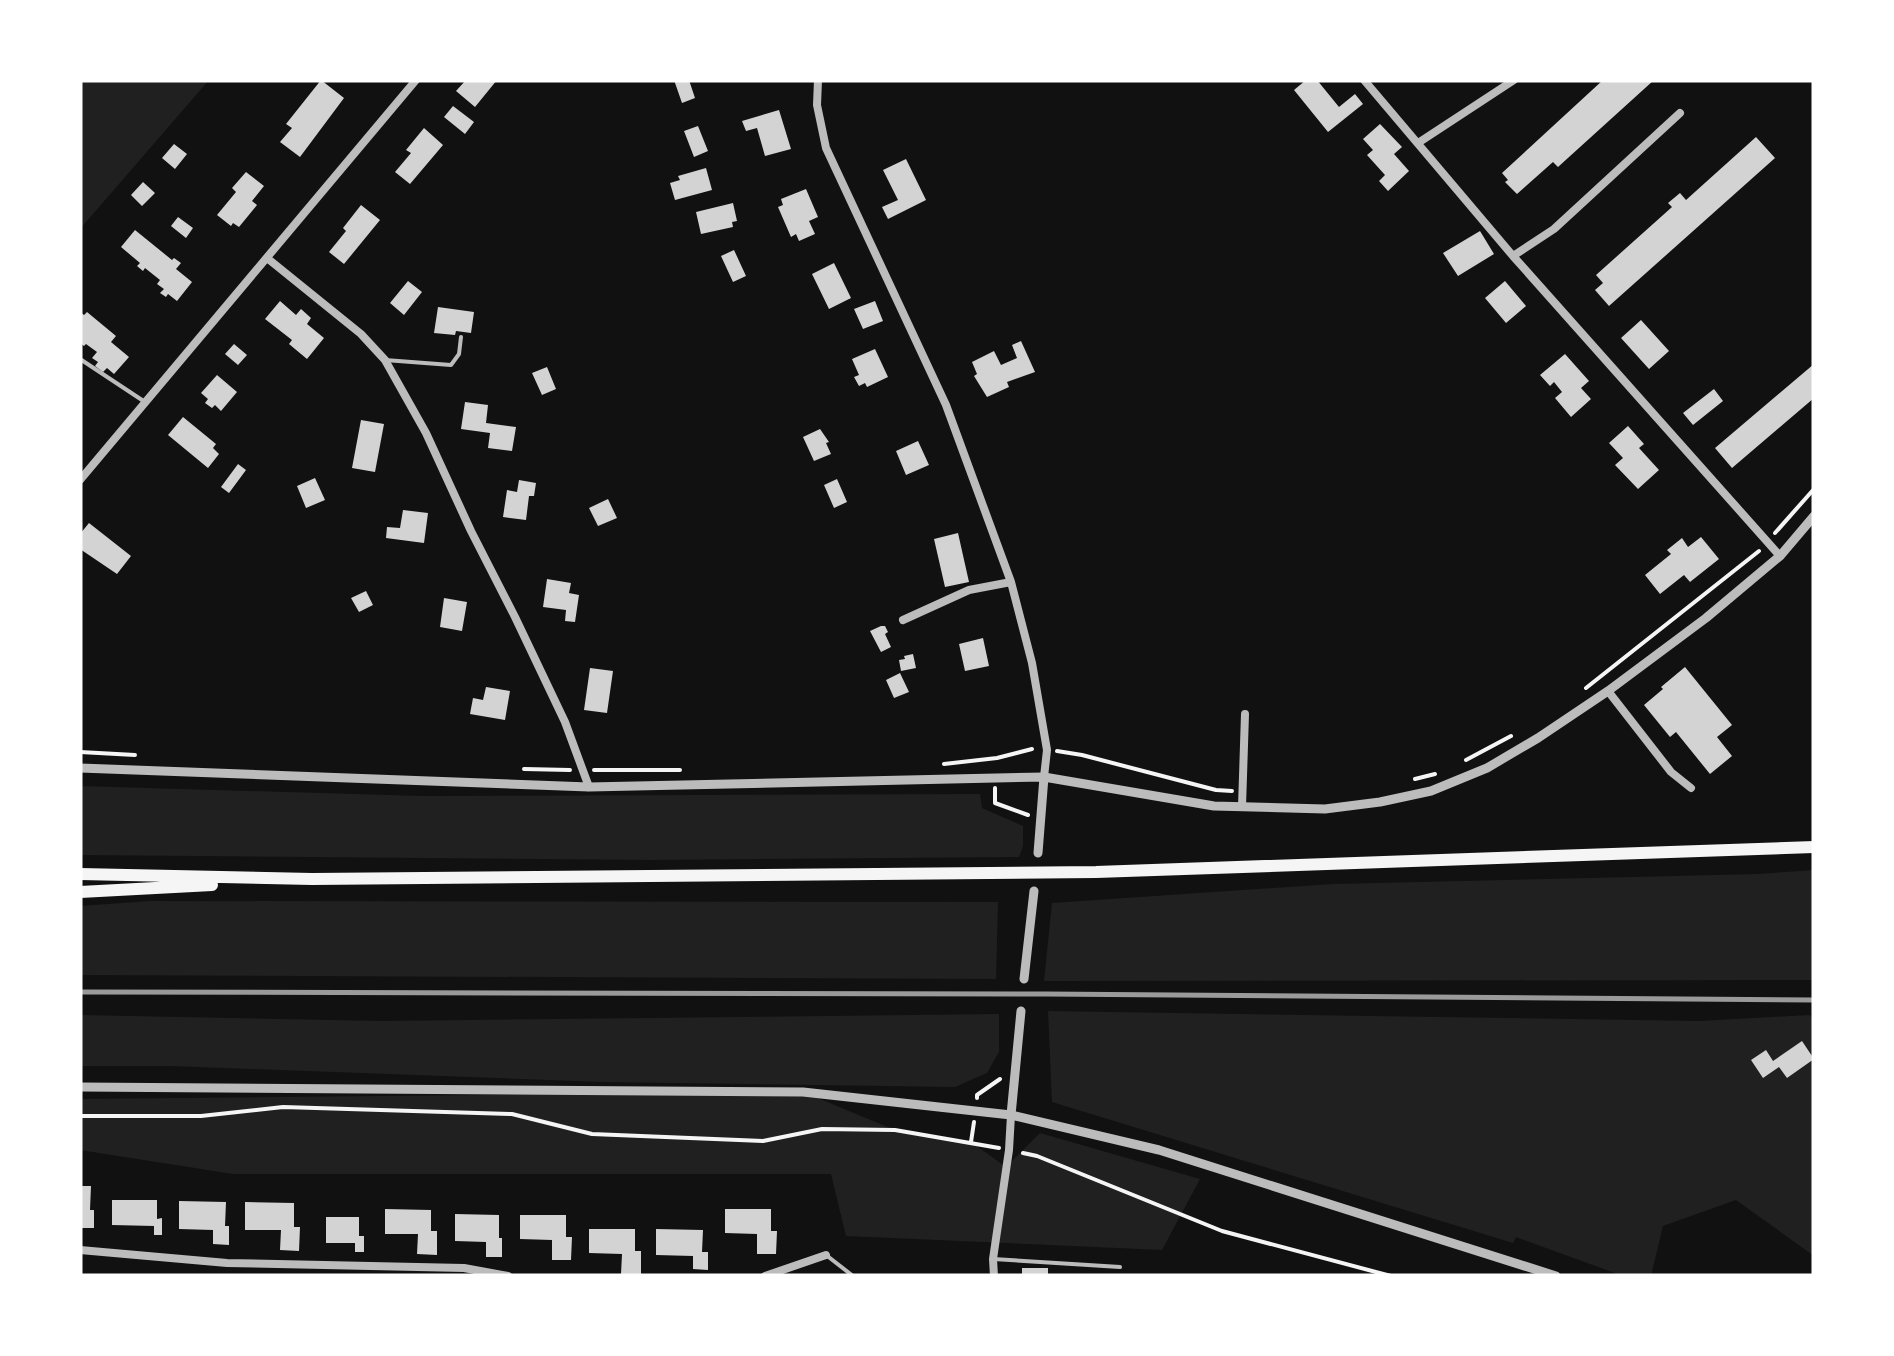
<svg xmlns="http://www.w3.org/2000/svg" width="1894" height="1356" font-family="'Source Serif 4',serif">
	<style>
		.green { fill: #202020 }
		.building { fill: #d3d3d3 }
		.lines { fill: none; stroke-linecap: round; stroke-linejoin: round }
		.path { stroke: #f5f5f5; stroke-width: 4 }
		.service { stroke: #bcbcbc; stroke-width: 4 }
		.minor { stroke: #bcbcbc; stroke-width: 8 }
		.tertiary { stroke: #bcbcbc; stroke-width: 9 }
		.trunk { stroke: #f5f5f5; stroke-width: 12 }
		.rail { stroke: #9a9a9a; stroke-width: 5 }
	</style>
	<rect width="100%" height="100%" fill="#111"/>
	<path class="green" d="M80 80H209L80 229Z
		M80 786 422 796 980 794 982 808 1023 826V846L1019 857 651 860 80 855Z
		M1814 870V980L1044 981 1052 903 1333 884 1759 874Z
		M150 901 998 902 996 979 80 975V906Z
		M1048 1011 1699 1021 1809 1015 1814 1019V1256L1736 1200 1663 1226 1651 1276H1623L1516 1237 1513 1243 1052 1102Z
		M999 1014V1052L987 1073 955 1087 602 1082 170 1066H80V1015L382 1021Z
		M803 1092 895 1130 971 1142 1006 1167 1040 1133 1200 1179 1162 1250 846 1236 831 1174H233L80 1150V1099Z"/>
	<path class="building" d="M321 80 344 98 300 157 280 142 292 128 286 124Z
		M466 80H497L475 107 456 91Z
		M674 80H689L695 98 682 103Z
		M1306 80H1317L1339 107 1355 94 1363 104 1328 132 1294 90Z
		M1603 80H1654L1558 167 1553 162 1517 194 1505 182 1508 180 1502 173Z
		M453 106 474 122 465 134 444 117Z
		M779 110 791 149 765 156 757 128 746 131 742 121Z
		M1380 124 1402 147 1394 154 1409 171 1388 191 1379 181 1385 175 1367 155 1373 150 1363 139Z
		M698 126 708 151 694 157 684 131Z
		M424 128 443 145 410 184 395 172 411 153 406 150Z
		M1756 137 1775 158 1609 306 1595 290 1603 283 1596 275 1672 207 1668 203 1680 193 1686 200Z
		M174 144 187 154 175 169 162 158Z
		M906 159 926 200 888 219 882 207 898 200 883 170Z
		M706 168 712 190 675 200 670 183 680 180 678 176Z
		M246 172 264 186 252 201 257 205 239 227 233 223 231 226 217 215 236 192 232 188Z
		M143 182 155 193 142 206 131 195Z
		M806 189 818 217 809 221 815 234 799 241 796 234 791 237 778 207 783 205 781 199Z
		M733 203 737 221 732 222 733 227 701 234 696 212Z
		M361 205 380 220 344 264 329 252 346 231 343 228Z
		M178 217 193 228 186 238 171 226Z
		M135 230 172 260 174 258 181 263 176 269 192 282 177 301 168 294 166 297 160 293 164 289 157 284 160 280 145 268 143 271 137 266 140 263 121 247Z
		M1480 231 1494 254 1458 276 1443 253Z
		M734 250 746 276 733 282 721 256Z
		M834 263 851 298 829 309 812 274Z
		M408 281 422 292 404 315 390 303Z
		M1505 281 1526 306 1506 323 1485 298Z
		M280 301 296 315 301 309 311 318 307 324 324 338 307 359 289 344 292 340 265 319Z
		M875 301 883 321 863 329 854 309Z
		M438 307 474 312 471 333 456 331 455 335 434 333Z
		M80 312 84 315 87 312 116 336 111 342 129 357 114 374 107 368 103 372 95 366 98 362 92 358 97 352 86 344 84 346 80 343Z
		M1641 320 1669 351 1649 369 1621 338Z
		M1021 341 1035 372 1007 382 1009 387 987 397 974 376 977 374 972 362 994 351 1001 365 1017 358 1012 345Z
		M234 344 247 355 238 365 225 354Z
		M875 349 888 377 867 387 865 383 859 386 854 377 859 375 852 359Z
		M1565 354 1589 381 1581 388 1591 399 1571 417 1555 398 1562 392 1554 382 1550 386 1540 375Z
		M1814 364V398L1732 468 1715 448Z
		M547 367 556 389 542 395 532 373Z
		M217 375 237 392 221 411 215 405 212 408 205 403 208 399 201 393Z
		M1714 389 1723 401 1693 425 1683 413Z
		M465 402 488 405 486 423 516 427 512 451 488 448 490 433 461 429Z
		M183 417 216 444 213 448 219 454 208 468 168 435Z
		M361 420 384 424 375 472 352 468Z
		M1628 426 1644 444 1639 448 1659 470 1638 489 1615 465 1623 458 1609 443Z
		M820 429 829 442 826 443 831 454 814 461 803 437Z
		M918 441 929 465 906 475 896 451Z
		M238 464 246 470 229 493 221 487Z
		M315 478 325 500 306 508 297 486Z
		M837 479 847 502 834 508 824 485Z
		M519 480 536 483 534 496H529L526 520 503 517 507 490 517 492Z
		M608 499 617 518 598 526 589 508Z
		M403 510 428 513 424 543 386 538 387 527 400 528Z
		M89 523 131 556 117 574 80 549V534Z
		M958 533 969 582 945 587 934 539Z
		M1701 537 1719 559 1690 582 1684 575 1660 594 1645 575 1671 554 1667 550 1682 538 1688 547Z
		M547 579 571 583 569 593 579 595 575 622 565 621 566 610 543 607Z
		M366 591 373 605 359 612 351 598Z
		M444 598 467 602 462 631 440 627Z
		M881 626H885L888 632 885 634 891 647 881 652 870 631Z
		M983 638 989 666 965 671 959 644Z
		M913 654 916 668 901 671 899 660 905 659 904 656Z
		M1685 667 1732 725 1717 737 1732 756 1710 774 1676 732 1670 737 1644 705 1663 689 1661 687Z
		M590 668 613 671 607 713 584 710Z
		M900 673 909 692 894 698 886 680Z
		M486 687 510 691 505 720 470 714 473 698 483 700Z
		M1802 1041 1814 1059 1787 1078 1779 1067 1763 1078 1751 1060 1766 1050 1773 1061Z
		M80 1186H91L90 1210H94V1228H80Z
		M112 1200H157V1219L162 1218V1235H154V1226L112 1225Z
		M179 1201 226 1202 225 1226H229V1245L213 1244V1230L179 1229Z
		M245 1202 294 1203V1227H300L299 1251 280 1250 281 1230H245Z
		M385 1209 431 1210V1231H437V1255L417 1254 418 1234H385Z
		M725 1209H771V1231H777L776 1254H757V1234L725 1233Z
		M455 1214 499 1215V1238H502V1257H486V1242L455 1241Z
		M520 1215H566V1237H572L571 1260H552V1240L520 1239Z
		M326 1217H359V1236H364V1252H355V1243H326Z
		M589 1229H635V1251H641V1274H621L622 1254 589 1253Z
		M656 1229 703 1230 702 1252H708V1270L693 1269V1256L656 1255Z
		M1022 1268H1048V1276H1022Z"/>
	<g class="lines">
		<path class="path" d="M1775 533 1814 489
			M1586 688 1759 551
			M1057 751 1082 755 1216 790 1232 791
			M80 752 135 755
			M1466 760 1511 736
			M944 764 997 758 1032 749
			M524 769 570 770
			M594 770H680
			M1415 779 1435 774
			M995 788V803L1028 815
			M977 1098V1095L1000 1079
			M80 1116H201L283 1107 512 1114 592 1134 763 1141 822 1129 895 1130 999 1148
			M971 1142 974 1122
			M1023 1153 1037 1156 1222 1231 1391 1276"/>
		<path class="service" d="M80 359 145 402
			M385 360 451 365 459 354 461 337
			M826 1255 853 1276
			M993 1259 1120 1267"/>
		<path class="minor" d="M818 80 817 105 826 148 946 405 1011 582 1032 663 1047 750 1044 777
			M1364 80 1513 256 1780 556
			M1418 143 1514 80
			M1513 256 1554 229 1680 113
			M267 258 361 334 385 360 426 433 471 531 515 617 565 722 589 787
			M80 480 416 80
			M903 620 969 590 1011 582
			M1608 691 1671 772 1691 788
			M1242 807 1245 714
			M80 1250 227 1263 464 1268 508 1276
			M765 1276 826 1255
			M994 1276 993 1259 1009 1150 1011 1115"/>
		<path class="tertiary" d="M80 768 589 787 1044 777 1214 806 1325 809 1380 802 1431 791 1487 768 1538 738 1608 691 1706 618 1780 556 1814 516
			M1038 853 1044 777
			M1024 979 1034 891
			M80 1087 803 1092 1011 1115 1159 1150 1556 1276
			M1011 1115 1021 1011"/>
		<path class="trunk" d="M80 874 312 879 1096 872 1814 847
			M80 892 212 885"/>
		<path class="rail" d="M80 992 1045 994 1814 1000"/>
	</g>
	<rect width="1894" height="1356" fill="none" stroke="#ffffff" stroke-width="165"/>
</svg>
